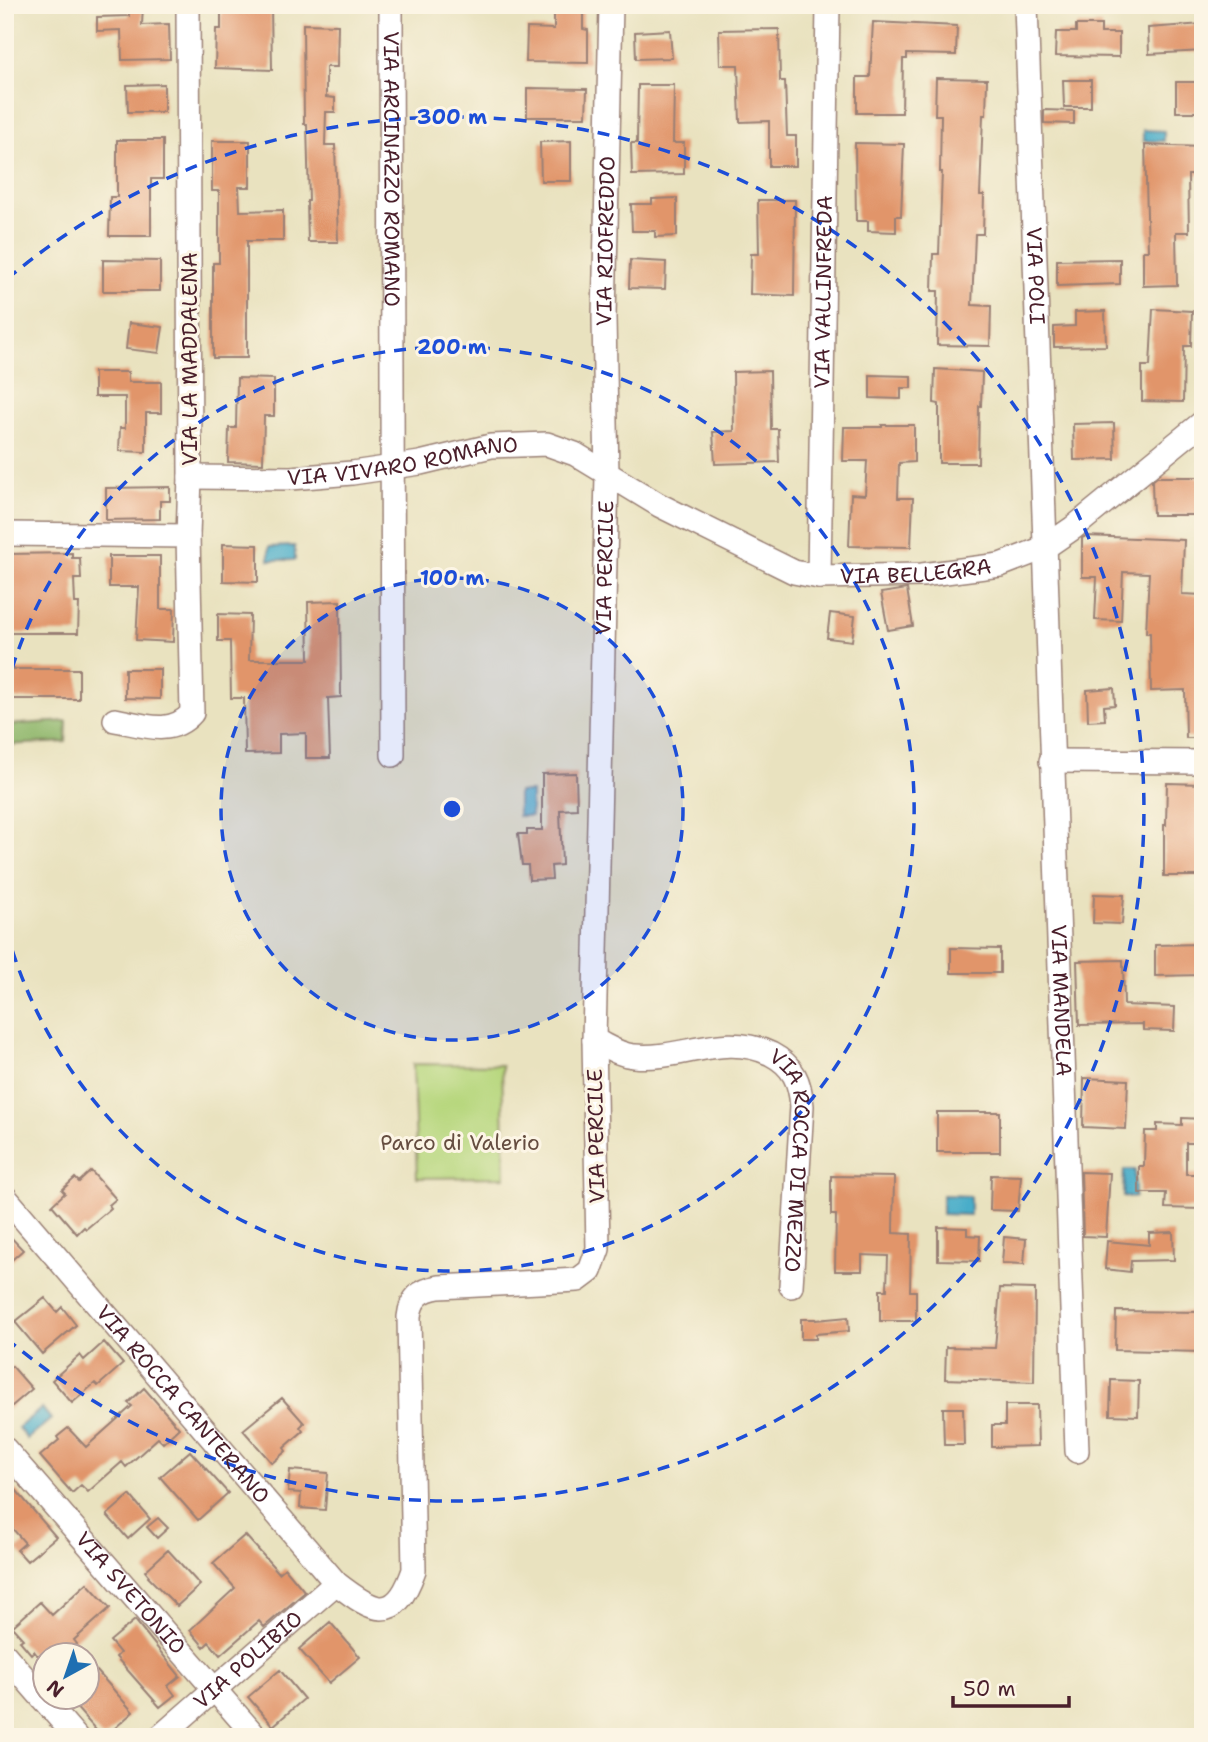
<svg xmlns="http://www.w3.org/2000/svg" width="1208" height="1742" font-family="'Shantell Sans',sans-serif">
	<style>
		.green { fill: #b7d77e; stroke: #807b54; stroke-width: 2 }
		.forest { fill: #91b86d; stroke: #6e6c4c; stroke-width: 2 }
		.water { fill: #4aadc9; stroke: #4a667a; stroke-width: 2 }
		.building { fill: #e1956a }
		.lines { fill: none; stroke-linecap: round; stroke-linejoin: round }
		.minor-casing { stroke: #9a8075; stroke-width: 26 }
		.minor { stroke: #fff; stroke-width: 23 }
		.ring { fill: none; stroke: #1d4ed8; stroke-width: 3.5; stroke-dasharray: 12 9 }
		.labels { text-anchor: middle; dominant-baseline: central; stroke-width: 6; stroke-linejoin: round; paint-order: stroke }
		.street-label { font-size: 21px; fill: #4a1f2b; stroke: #fcf5e5 }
		.park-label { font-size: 21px; fill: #654d40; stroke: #fcf5e5 }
		.centre { fill: #1d4ed8; stroke: #fcf5e5; stroke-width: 3.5 }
		.ring-label { font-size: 21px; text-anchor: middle; font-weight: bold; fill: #1d4ed8; stroke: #fcf5e5; stroke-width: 6; stroke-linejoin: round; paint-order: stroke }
	</style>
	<rect width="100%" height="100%" fill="#fcf5e5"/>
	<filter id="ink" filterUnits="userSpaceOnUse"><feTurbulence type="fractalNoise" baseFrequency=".0143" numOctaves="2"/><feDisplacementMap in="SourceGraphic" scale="14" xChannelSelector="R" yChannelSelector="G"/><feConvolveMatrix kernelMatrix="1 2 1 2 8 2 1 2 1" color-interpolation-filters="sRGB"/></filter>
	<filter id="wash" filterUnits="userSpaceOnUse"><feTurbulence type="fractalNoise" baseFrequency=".00686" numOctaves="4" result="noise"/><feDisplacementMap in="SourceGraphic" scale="28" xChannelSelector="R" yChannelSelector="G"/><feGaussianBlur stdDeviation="1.57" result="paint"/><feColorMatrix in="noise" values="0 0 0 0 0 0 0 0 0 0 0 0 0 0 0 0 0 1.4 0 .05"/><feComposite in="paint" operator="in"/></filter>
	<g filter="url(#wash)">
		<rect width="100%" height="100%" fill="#e9e2bf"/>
		<path class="green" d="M413 1064 502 1065 505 1177 417 1178Z"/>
		<path class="forest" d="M67 721 66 742 5 745V725Z"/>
		<path class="water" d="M1143 130 1164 131V141H1143Z
			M295 546V560H269V547Z
			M518 792H531V816H518Z
			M1124 1170H1135V1197H1123Z
			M942 1195 970 1196V1215L942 1214Z
			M42 1408 51 1419 27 1439 18 1428Z"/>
		<g id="blocks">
			<path class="building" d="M129 5H143L142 25 169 24 170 59 122 60 121 30 97 31V17L129 16Z
				M221 5H271L272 70 215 68 216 29H221Z
				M554 5H583V29L588 30V63L526 62 527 28 554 29Z
				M873 22 957 26 956 55 907 54V59H903L902 113H857V77H870Z
				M303 24 338 25 337 67H326V97L335 98V112H326L325 145H335L338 242H308L307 201H309L307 124H304Z
				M1203 24V51L1149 54 1148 28Z
				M1076 25H1101V33H1119V57L1055 56 1056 32H1076Z
				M779 29 780 81H785L787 136H796V166H769V121L740 122 738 65H720L719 30Z
				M670 30 672 58 636 59 635 32Z
				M936 78 987 79 986 115H983L980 195H984L983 234H975L972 305 991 306 990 346 937 345 938 291H932L933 254H939L942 172H940L941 115H935Z
				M1063 80H1091V107H1064Z
				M1176 82H1203V112H1176Z
				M164 84V112H128L127 85Z
				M638 85H674L673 143H684V174L632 175 631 143H637Z
				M527 88 587 89 586 117H527Z
				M1044 110 1074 111V124L1044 123Z
				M117 140H163V179H151V236H109L110 197H117Z
				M212 141H250V187H239L240 211 283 210V241H247V358H213V263H219V191H212Z
				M571 141V181H541L540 142Z
				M855 143 904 144 901 216H896V232L868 231V221H856Z
				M1145 145 1202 147V175H1188L1189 232H1176L1177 285 1143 286V251H1148Z
				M677 198V236L655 237V231H632L631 204H652V199Z
				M758 200H795L794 296 750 294 751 254H759Z
				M1120 259V284L1057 286V260Z
				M103 260 160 261V291H103Z
				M630 260 666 262 665 289 629 288Z
				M1153 309 1192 311 1191 346H1184L1183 402 1142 401V366H1150Z
				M1105 311 1106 346 1054 347V327L1075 326V312Z
				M129 323 163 327 159 353 126 349Z
				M935 369 982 372 981 406H979L978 463H939V404L934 403Z
				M770 371 771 429H778L779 462 715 464 713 432 734 431 733 372Z
				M94 372H128V382H161V413H146V452L119 451 120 428H125V397H94Z
				M870 375 911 376V388H901V399L870 398Z
				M237 378 274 379V416H264L263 463 228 462 229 428H236Z
				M1114 423 1115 459 1074 460 1073 424Z
				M882 425H914V462L899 463 898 498H913L911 547 849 546 851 494 865 495 867 461H843L844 427H882Z
				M1157 477H1203V515H1153L1152 481Z
				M170 487V501H160V519L106 520V488Z
				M1086 536 1184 540 1182 594 1203 595V738H1186L1185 690 1151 691 1150 633H1146L1149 573 1123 572 1121 621 1095 620 1097 577H1082V538Z
				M223 544 258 545V582L223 581Z
				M72 553V558H80L81 579H74L75 603H79L78 633H5V603H9L8 577 5 578 7 554Z
				M109 556H160V609H174L173 642 136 640 139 587H109Z
				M907 589 913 626 888 630 881 593Z
				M340 601 341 697 328 698 330 758H306V733L279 734V753L245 754 244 698H231L230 641H218V614L250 615 249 660H309L308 602Z
				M830 613 855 616 852 641 827 638Z
				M5 669H79V699H5Z
				M125 669H160V699L125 698Z
				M1114 688 1115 705 1104 706 1105 720 1088 721 1087 690Z
				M576 773 577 809 560 810 562 865 551 866 552 879 529 880 528 865H522L518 834H527V830H542V774Z
				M1167 783 1203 784 1202 876H1164V825H1166Z
				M1094 894 1124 895 1122 924 1093 923Z
				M1203 944V975L1155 976V945Z
				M951 948 1000 949V973H951Z
				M1123 960 1124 1005 1175 1007 1174 1031 1143 1030V1024L1079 1025 1077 961Z
				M1084 1078 1128 1080 1126 1129 1083 1127Z
				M937 1112H1000V1152H937Z
				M1182 1118 1203 1119V1143H1186V1174H1202L1201 1209 1165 1208 1166 1193H1139V1166H1144L1145 1131H1157V1124L1182 1125Z
				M91 1171 116 1199 109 1205 111 1208 86 1229 84 1227 77 1234 52 1205 65 1193 62 1190 75 1178 79 1182Z
				M1081 1172 1110 1173 1106 1237 1083 1236Z
				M991 1175 1021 1176 1018 1211 990 1210Z
				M831 1176 894 1177 893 1233 911 1234 910 1291H916V1321H880V1290H887L888 1256 862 1255V1271H835L836 1215H831Z
				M938 1227 967 1228V1235L980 1236 979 1261 938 1260Z
				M5 1231 23 1250 5 1266Z
				M1173 1232 1174 1260 1131 1261 1130 1272 1105 1269 1107 1241 1149 1245V1233Z
				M1004 1237 1026 1239 1024 1264 1002 1263Z
				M1000 1288 1035 1289 1034 1382 945 1379 946 1347 995 1348Z
				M45 1298 57 1312 62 1307 76 1325 42 1354 15 1322Z
				M1116 1311 1203 1312V1352L1115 1350Z
				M848 1317 849 1331 816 1334V1339H801V1319H816V1320Z
				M104 1342 123 1364 98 1386 95 1383 72 1403 52 1380 80 1355 84 1360Z
				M12 1366 32 1389 5 1412V1372Z
				M1111 1380 1139 1381 1138 1416 1110 1415Z
				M144 1388 179 1428 163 1443 158 1438 126 1467 122 1462 88 1492 81 1485 72 1493 40 1456 59 1440 57 1437 68 1428 86 1447 132 1406 128 1403Z
				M282 1398 304 1423 300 1427 303 1431 284 1448 286 1451 272 1463 243 1430Z
				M1005 1405H1037L1038 1446 992 1447V1425H1005Z
				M943 1408H963L964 1445H944Z
				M190 1451 228 1493 198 1520 160 1477Z
				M290 1470 328 1473 325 1510 300 1508 301 1493 288 1492Z
				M16 1490 56 1537 27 1561 17 1550 25 1543 5 1520V1500Z
				M130 1495 150 1519 128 1539 107 1515Z
				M158 1518 168 1528 157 1538 147 1527Z
				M245 1535 279 1573 285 1568 305 1592 264 1627 259 1621 220 1655 209 1642 204 1647 190 1630 235 1588 213 1563Z
				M168 1550 200 1585 177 1606 148 1577 149 1576 145 1571Z
				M87 1583 110 1608 74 1640 77 1644 66 1655H37L34 1651 31 1654 20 1641 23 1639 12 1627 40 1602 52 1615Z
				M135 1620 180 1676 168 1686 175 1695 160 1707 116 1657 120 1653 110 1641Z
				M330 1622 360 1657 329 1683 299 1649Z
				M280 1670 304 1699 273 1726 248 1697Z
				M97 1671 133 1712 105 1737H102L67 1697H88V1680Z"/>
		</g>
	</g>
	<g filter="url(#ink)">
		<use href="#blocks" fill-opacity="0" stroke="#9a8075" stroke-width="2"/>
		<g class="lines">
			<defs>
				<g id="minor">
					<path id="s1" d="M391 5 393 755"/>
					<path id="s2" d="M1026 5 1077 1451"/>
					<path id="s3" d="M190 477 291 478 352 473 420 463 491 446 547 444 575 454 659 505 794 572 819 577 922 575 1000 565 1044 548 1073 528 1203 422"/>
					<path d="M5 534 188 536"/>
					<path id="s4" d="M819 577 828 5"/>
					<path d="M115 720C143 725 171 737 192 713L188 536 190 477 188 5"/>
					<path d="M1051 761 1203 762"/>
					<path id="s5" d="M594 1040C607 1046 619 1055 634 1056 680 1061 724 1031 771 1054 794 1066 800 1082 802 1106L791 1286"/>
					<path id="s6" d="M5 1197 336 1583C373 1612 395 1625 414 1570L409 1317C411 1298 420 1290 439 1287L578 1280 590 1271 598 1249 594 1040 607 475 604 318 611 5"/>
					<path id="s7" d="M5 1449 256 1737"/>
					<path d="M5 1655 76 1737"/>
					<path id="s8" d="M160 1737 336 1583"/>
				</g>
			</defs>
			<use href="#minor" class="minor-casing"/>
			<use href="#minor" class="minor"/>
		</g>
	</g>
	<circle cx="452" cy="809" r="231" fill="#1d4ed8" fill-opacity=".12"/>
	<g class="ring">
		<circle cx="452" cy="809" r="231"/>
		<path d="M6 689A462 462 0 1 1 6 929"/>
		<path d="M7 279A692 692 0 1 1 7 1339"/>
	</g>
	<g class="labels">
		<g class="street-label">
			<text stroke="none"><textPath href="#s1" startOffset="164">VIA ARCINAZZO ROMANO</textPath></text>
			<text stroke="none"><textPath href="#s6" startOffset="2100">VIA RIOFREDDO</textPath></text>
			<text stroke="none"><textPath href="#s2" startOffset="271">VIA POLI</textPath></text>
			<text stroke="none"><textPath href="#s4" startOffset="285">VIA VALLINFREDA</textPath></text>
			<text transform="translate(190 359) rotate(-90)">VIA LA MADDALENA</text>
			<text stroke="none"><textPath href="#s3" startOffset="214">VIA VIVARO ROMANO</textPath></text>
			<text stroke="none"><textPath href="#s6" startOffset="1773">VIA PERCILE</textPath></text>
			<text stroke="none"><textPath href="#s3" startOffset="761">VIA BELLEGRA</textPath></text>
			<text stroke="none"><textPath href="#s2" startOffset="996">VIA MANDELA</textPath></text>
			<text transform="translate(596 1136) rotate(-91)">VIA PERCILE</text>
			<text stroke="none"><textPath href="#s5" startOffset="298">VIA ROCCA DI MEZZO</textPath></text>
			<text stroke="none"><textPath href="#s6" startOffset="273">VIA ROCCA CANTERANO</textPath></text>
			<text stroke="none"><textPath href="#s7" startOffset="191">VIA SVETONIO</textPath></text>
			<text stroke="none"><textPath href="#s8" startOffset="117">VIA POLIBIO</textPath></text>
		</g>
		<g class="park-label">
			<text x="460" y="1143">Parco di Valerio</text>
		</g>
	</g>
	<circle cx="452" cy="809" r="10" class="centre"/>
	<g class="ring-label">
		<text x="452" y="124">300 m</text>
		<text x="452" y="354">200 m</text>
		<text x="452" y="585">100 m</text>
	</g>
	<rect width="1208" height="1742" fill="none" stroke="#fcf5e5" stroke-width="28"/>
	<g transform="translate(66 1676) rotate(220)"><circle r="33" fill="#fcf5e5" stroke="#b59f9b" stroke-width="2"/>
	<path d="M0-5L12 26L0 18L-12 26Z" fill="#1f6fb2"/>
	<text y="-10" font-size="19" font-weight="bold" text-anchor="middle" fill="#4a1f2b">N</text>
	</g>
	<path d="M953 1696v10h116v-10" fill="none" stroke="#4a1f2b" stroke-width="3.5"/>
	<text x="963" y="1696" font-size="21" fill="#4a1f2b" stroke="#fcf5e5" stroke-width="5" paint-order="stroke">50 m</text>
</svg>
